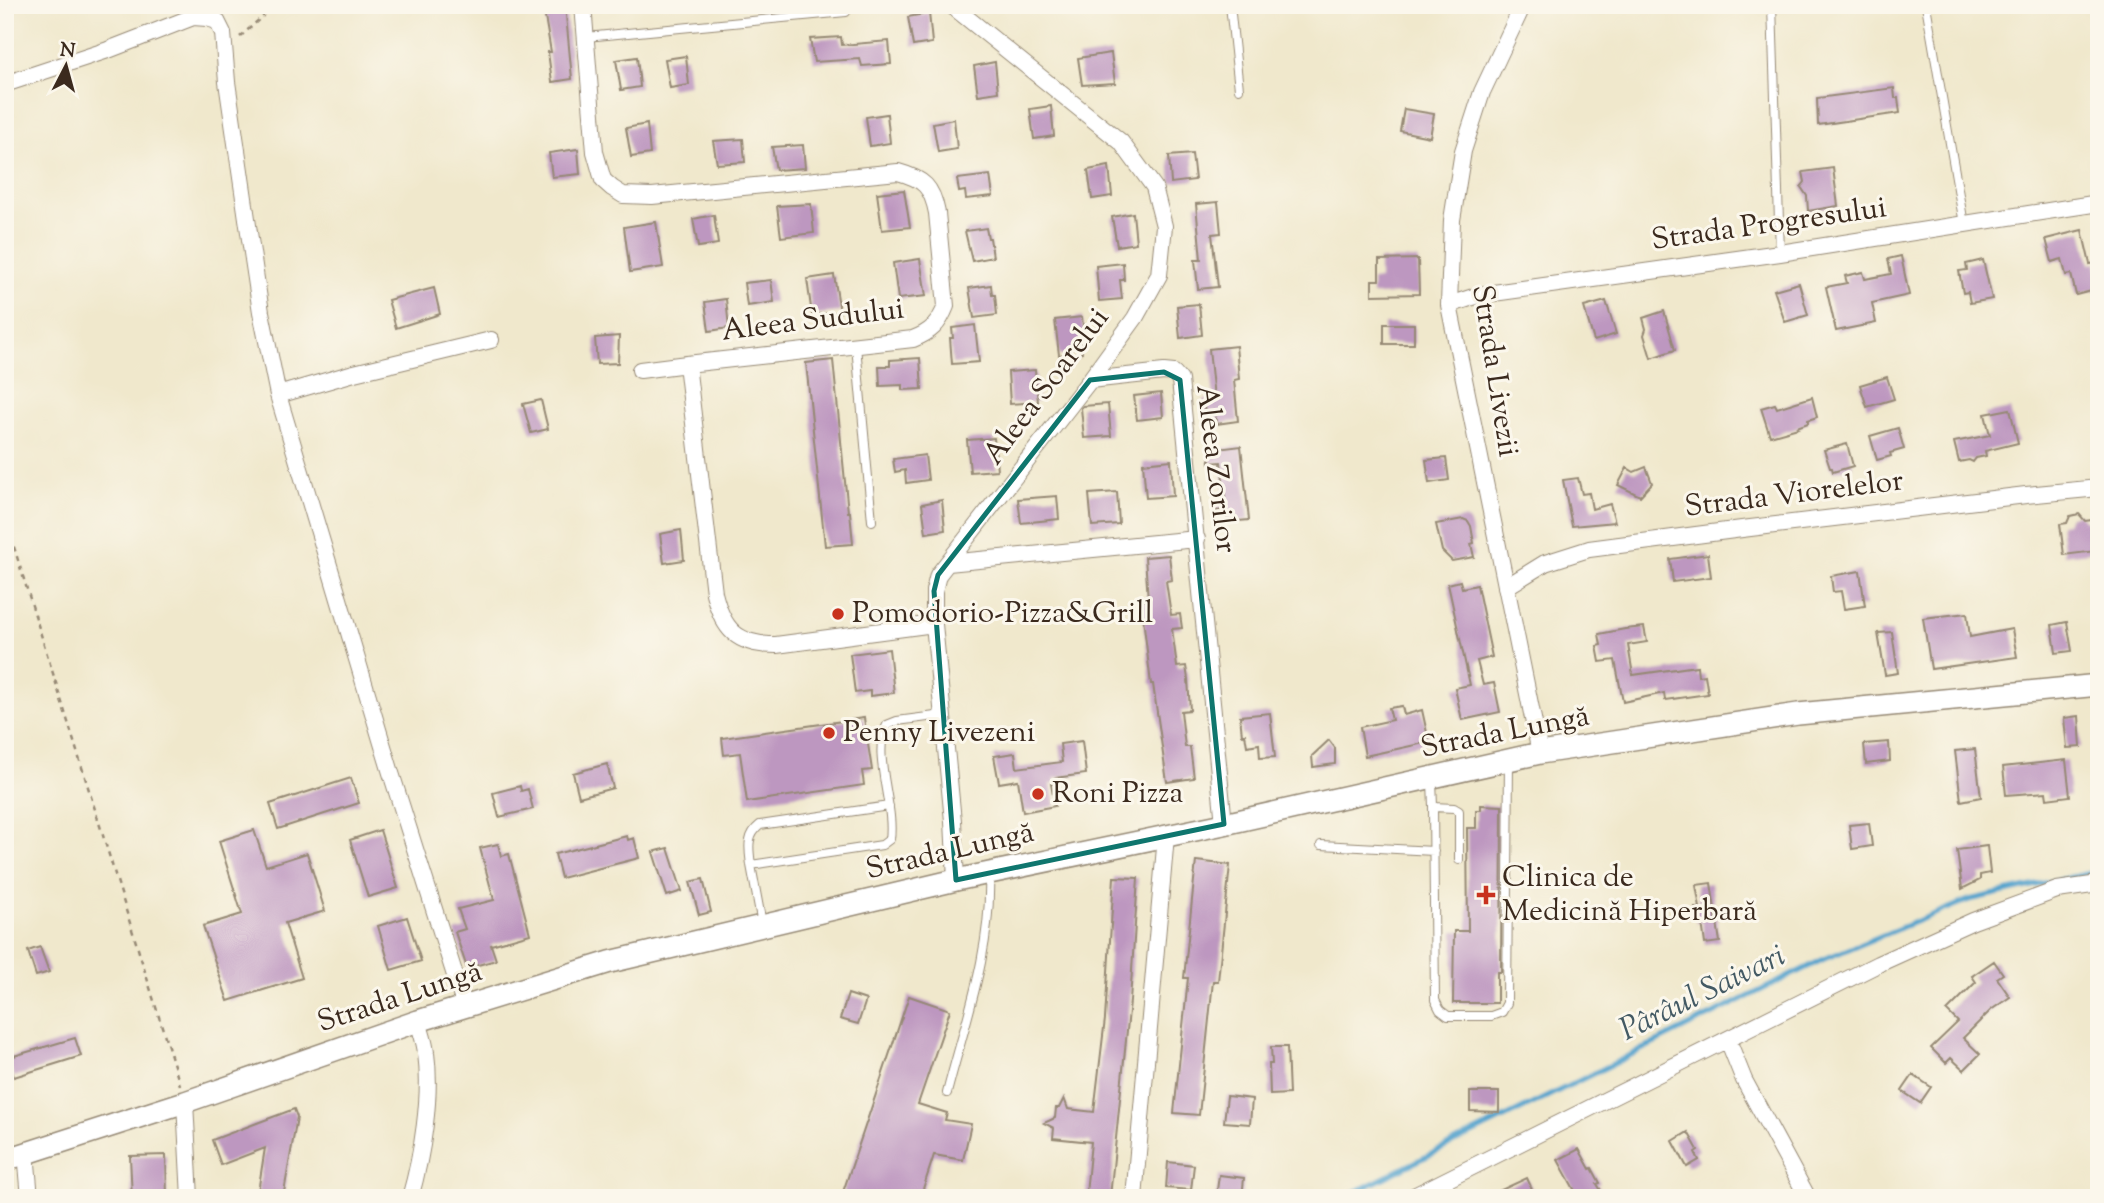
<svg xmlns="http://www.w3.org/2000/svg" width="2104" height="1203" font-family="'Sorts Mill Goudy',serif">
	<style>
		.lines { fill: none; stroke-linecap: round; stroke-linejoin: round }
		.stream { stroke: #52a3cd; stroke-width: 5 }
		.building { fill: #bd97c0 }
		.service-casing { stroke: #968975; stroke-width: 10 }
		.minor-casing { stroke: #968975; stroke-width: 18 }
		.secondary-casing { stroke: #968975; stroke-width: 24 }
		.path { stroke: #968975; stroke-width: 2.5; stroke-dasharray: 5 5; stroke-linecap: butt }
		.service { stroke: #fff; stroke-width: 8 }
		.minor { stroke: #fff; stroke-width: 16 }
		.secondary { stroke: #fff; stroke-width: 21 }
		.marked { fill: none; stroke: #0f766e; stroke-width: 5; stroke-linejoin: round }
		.poi-dot { fill: #c8321e; stroke: #fbf7ec; stroke-width: 2.5 }
		.labels { text-anchor: middle; dominant-baseline: central; stroke-width: 6; stroke-linejoin: round; paint-order: stroke }
		.street-label { font-size: 30px; fill: #3b2a1e; stroke: #fbf7ec }
		.poi-label { font-size: 30px; fill: #3b2a1e; stroke: #fbf7ec; text-anchor: start }
		.water-label { font-size: 32px; font-style: italic; fill: #445a64; stroke: #fbf7ec }
	</style>
	<rect width="100%" height="100%" fill="#fbf7ec"/>
	<filter id="ink" filterUnits="userSpaceOnUse"><feTurbulence type="fractalNoise" baseFrequency=".0143" numOctaves="2"/><feDisplacementMap in="SourceGraphic" scale="14" xChannelSelector="R" yChannelSelector="G"/><feConvolveMatrix kernelMatrix="1 2 1 2 8 2 1 2 1" color-interpolation-filters="sRGB"/></filter>
	<filter id="wash" filterUnits="userSpaceOnUse"><feTurbulence type="fractalNoise" baseFrequency=".00686" numOctaves="4" result="noise"/><feDisplacementMap in="SourceGraphic" scale="28" xChannelSelector="R" yChannelSelector="G"/><feGaussianBlur stdDeviation="1.57" result="paint"/><feColorMatrix in="noise" values="0 0 0 0 0 0 0 0 0 0 0 0 0 0 0 0 0 1.4 0 .05"/><feComposite in="paint" operator="in"/></filter>
	<g filter="url(#wash)">
		<rect width="100%" height="100%" fill="#f0e8cc"/>
		<g class="lines">
			<path class="stream" d="M1343 1198 1824 959 1969 900 2099 871"/>
		</g>
		<g id="blocks">
			<path class="building" d="M543 5H565L572 79 552 82 548 52H551Z
				M929 13 932 43 913 46 908 17Z
				M841 37 842 45 889 41 891 64 862 66 860 59 814 62 810 39Z
				M1111 53 1115 83 1082 85 1078 58Z
				M686 56 689 85 670 88 665 59Z
				M637 57 640 87 621 90 616 60Z
				M995 62 998 92 978 95 974 66Z
				M1894 88 1895 98H1898L1900 113 1818 125 1817 98Z
				M1051 106 1054 136 1034 139 1030 109Z
				M1404 109 1434 114 1430 137 1400 131Z
				M887 114 890 143 870 146 866 117Z
				M954 119 957 149 938 152 933 123Z
				M647 124 650 154 631 157 626 128Z
				M743 139 745 162 717 164 713 141Z
				M803 145 805 168 776 170 772 147Z
				M578 149 580 174 552 177 549 153Z
				M1192 154 1195 180 1171 183 1169 156Z
				M1109 166 1112 196 1092 199 1088 170Z
				M1833 168 1838 206 1808 211 1807 196 1801 187 1805 182 1803 172Z
				M990 175 993 196 966 199 965 191 959 192 957 179Z
				M904 190 910 227 882 230 877 193Z
				M1218 202 1221 233 1212 234 1218 287 1198 289 1195 260H1201L1196 204Z
				M811 204 814 233 781 237 777 206Z
				M1133 213 1136 243 1117 246 1112 217Z
				M714 215 718 244 698 247 693 219Z
				M656 222 663 267 630 272 624 227Z
				M986 228 988 238H990L993 257 972 261 965 231Z
				M2082 230 2090 264 2096 263 2099 275V289L2076 295 2071 274 2066 275 2062 259 2052 262 2046 239Z
				M1901 256 1909 295 1872 303 1876 323 1836 331 1826 287 1847 283 1845 276 1863 272 1865 279 1891 274 1888 259Z
				M920 259 926 296 898 299 893 263Z
				M1418 259 1419 294 1372 295V280H1379V260Z
				M1983 260 1992 299 1970 303 1968 292 1963 293 1959 271 1967 270 1966 264Z
				M1123 263 1124 280H1120L1122 299 1099 301 1096 266Z
				M834 275 840 312 812 315 807 279Z
				M771 280 774 302 747 306 744 283Z
				M1799 283 1808 315 1785 322 1774 290Z
				M991 285 992 295H995L997 315 974 318 969 288Z
				M434 288 440 314 396 328 388 300Z
				M726 299 729 328 709 331 705 302Z
				M1606 301 1616 334 1594 341 1584 307Z
				M1199 304 1202 335 1180 338 1177 306Z
				M1664 311 1675 350 1651 358 1644 335 1646 329 1643 318Z
				M1082 317 1084 334H1080L1082 353 1059 355 1055 320Z
				M1384 324H1414V344H1384Z
				M975 325 979 362 952 364 950 338H953L952 328Z
				M619 336 618 363 597 364 595 338Z
				M1236 346 1239 379 1234 380 1238 421 1216 424 1215 411 1205 413 1203 400 1214 398 1209 349Z
				M920 358 922 389 902 390V385L880 386 879 366H890V360Z
				M833 360 848 512H850L853 544 825 546 806 363Z
				M1035 370 1038 402 1010 404 1008 372Z
				M1887 377 1894 399 1867 407 1860 385Z
				M1161 393 1163 417 1137 420 1134 396Z
				M1812 397 1817 417 1808 420V423L1797 427 1798 428 1770 436 1761 408 1775 404 1777 408Z
				M541 400 548 429 531 433 523 404Z
				M1108 404 1111 436 1084 438 1081 408 1083 406Z
				M2010 409 2018 443 1985 451 1986 456 1976 458 1973 462 1969 460 1959 462 1954 442 1990 435 1985 414Z
				M1898 428 1904 449 1890 453 1891 456 1877 460 1870 436Z
				M994 438 997 470 970 472 967 440Z
				M1847 444 1853 466 1833 472 1832 468H1830L1824 450Z
				M1241 446 1249 520 1227 522 1226 510 1215 511 1214 498 1225 497 1221 462 1210 463 1209 450Z
				M925 455 928 480 906 483 905 470 895 472 893 459Z
				M1446 458 1449 480 1429 483 1426 460Z
				M1171 460 1173 496 1146 498 1143 463Z
				M1646 467 1652 483 1640 496 1618 485 1627 468 1634 472Z
				M1578 478 1582 494 1589 493 1592 509 1610 504 1615 522 1572 526 1563 480Z
				M1117 492 1119 524 1092 526 1089 494Z
				M1057 496 1059 519 1021 523 1018 499Z
				M942 500 945 530 926 533 922 504Z
				M2079 514 2085 521 2092 520 2096 551 2064 555 2060 524 2067 523 2070 516Z
				M1463 519 1468 521 1471 526 1474 543 1471 544 1474 557 1452 561 1442 551 1436 524Z
				M681 530 684 560 664 563 660 534Z
				M1708 554 1711 577 1673 582 1670 559Z
				M1169 555 1172 580 1166 581 1171 615 1180 614 1182 628 1172 629 1177 667 1186 666 1188 679 1190 710 1181 711 1185 747H1190L1194 778 1167 782 1153 684H1151L1141 601 1148 600 1145 557Z
				M1860 571 1865 606 1844 609 1841 591 1833 592 1831 576Z
				M1460 581 1462 588 1477 585 1492 657 1477 661 1483 685 1494 683 1500 712 1462 720 1455 688 1470 685 1448 584Z
				M1967 613 1970 637 2012 629 2017 657 1931 669 1923 618Z
				M2067 622 2072 651 2056 653 2052 625Z
				M1644 627 1647 642 1628 645 1633 675 1697 666 1698 676 1705 675 1708 694 1665 700 1664 693 1623 702 1615 660 1600 662 1597 646 1601 645 1599 634 1625 629Z
				M1892 632 1898 673 1885 675 1878 633Z
				M889 649 894 693 870 696V691L855 693 850 654Z
				M1402 706 1404 715 1422 710 1429 742 1365 756 1360 727 1392 720 1389 708Z
				M1270 713 1275 757 1260 758 1259 744 1247 746 1245 734 1242 735 1240 716Z
				M2079 716 2081 747 2067 748 2064 718Z
				M864 718 872 770 862 771 864 785 747 802 740 753 724 755 722 738Z
				M1329 740 1335 748V764L1313 767 1312 756Z
				M1082 741 1086 774 1055 778V784H1051L1055 806 1023 812 1018 780 999 783 994 756 1015 753 1017 768 1062 762 1060 744Z
				M1889 742 1890 761 1866 764 1864 744Z
				M1975 749 1981 797 1961 801 1955 751Z
				M2066 760 2070 796 2047 799 2046 792 2006 795 2003 767Z
				M607 764 613 788 579 797 573 773Z
				M351 778 359 803 278 829 270 804Z
				M520 786 521 791 528 789 533 809 499 817 493 793Z
				M1481 805 1502 806 1501 972H1497V1003H1453L1454 931H1468L1467 828H1476V810H1481Z
				M1869 823 1872 846 1852 849 1849 825Z
				M254 830 266 866 307 853 325 911 285 923 302 978 228 1001 203 926 242 914 219 841Z
				M380 830 398 888 368 897 350 840Z
				M627 836 628 840 634 838 639 858 561 878 555 854Z
				M498 844 501 856 509 854 530 934 491 945 496 960 467 968 455 932 465 929 458 909 494 900 480 848Z
				M1987 846 1990 873 1980 875V880L1962 889 1957 850Z
				M668 848 682 891 667 896 653 852Z
				M1196 861 1230 865 1218 981H1213L1199 1115 1174 1113 1188 978H1184Z
				M1114 877 1138 878 1130 1001 1110 1197 1086 1194 1091 1142 1053 1138 1054 1128 1044 1123 1055 1118 1056 1108H1059L1064 1098 1068 1109 1094 1112 1105 1019Z
				M703 879 711 912 699 915 690 882Z
				M1711 883 1720 942 1705 944 1702 922 1697 923 1695 908H1700L1696 885Z
				M407 917 421 961 391 970 378 926Z
				M40 947 49 972 36 976 28 951Z
				M1994 961 2003 974 1997 978 2010 997 1991 1010 1963 1038 1980 1054 1964 1070 1951 1058 1946 1063 1931 1048 1958 1022 1947 1011 1976 982 1972 976Z
				M848 994 866 1000 858 1024 840 1019Z
				M909 996 950 1010 918 1104 947 1113 945 1120 971 1124 963 1160 934 1155 920 1198H850L842 1195Z
				M75 1038 81 1056 14 1077 7 1058Z
				M1271 1047H1287L1289 1094 1270 1095 1269 1064H1272Z
				M1913 1075 1931 1087 1920 1103 1902 1091Z
				M1470 1092H1499V1112L1470 1111Z
				M1227 1096 1252 1099 1250 1124 1224 1122Z
				M294 1109 297 1117 283 1198H257L265 1148 221 1165 212 1140Z
				M1688 1132 1698 1150 1695 1152 1699 1160 1687 1167 1673 1141Z
				M1579 1149 1590 1169 1592 1168 1600 1183 1597 1184 1602 1192 1591 1198H1579L1558 1160Z
				M166 1155 167 1198H132L130 1156Z
				M1168 1162 1194 1165 1191 1190 1166 1188Z
				M1219 1175 1244 1178 1242 1198H1216Z
				M1527 1178 1536 1198H1484Z"/>
		</g>
	</g>
	<g filter="url(#ink)">
		<use href="#blocks" fill-opacity="0" stroke="#968975" stroke-width="2"/>
		<g class="lines">
			<defs>
				<path id="service" d="M1230 5 1239 89
					M1772 5 1780 253
					M1926 5 1964 224
					M586 37 846 12
					M856 346 872 521
					M1432 780 1433 807 1454 808 1459 811V860
					M889 806 760 825C746 836 749 849 751 865L882 845 890 839C895 805 871 753 887 725L897 721 943 715
					M1433 807 1435 1000 1440 1010 1448 1016H1491L1502 1012 1507 1003 1509 760
					M1321 845 1434 851
					M751 865 762 924
					M947 1093C965 1022 992 950 989 876"/>
				<path id="minor" d="M583 5 595 152 603 180 612 188 623 195 652 196 898 172C924 179 932 187 937 213L946 306C939 324 931 332 913 339L687 364 714 593C723 630 737 645 776 645L934 624
					M951 5 1121 142 1154 187 1164 226 1159 275 1135 318 1090 380 938 575 934 591V624L953 821 956 880
					M1523 5 1482 92 1463 151 1452 220 1449 305 1540 753
					M5 84 108 50 193 17 207 18 217 21 223 33 227 82 251 246 261 312 278 395 391 773 465 1007
					M1449 305 1479 295 1780 253 2099 203
					M640 370 687 364
					M1090 380 1164 372 1174 373 1180 380 1224 824
					M278 395 354 373 491 340
					M948 563 1197 539
					M1506 587 1545 563 1589 549 1742 529 2026 495 2099 488
					M1728 1040 1744 1080 1808 1198
					M185 1102 190 1198
					M26 1152 30 1198
					M410 1198C422 1156 432 1096 426 1053 425 1042 421 1032 418 1021
					M1134 1198 1166 836
					M1410 1198 1878 964 1973 921 2057 890 2099 884"/>
				<path id="secondary" d="M5 1160 185 1102 418 1021 610 962 956 880 1224 824 1540 753 1798 714 2099 685"/>
			</defs>
			<use href="#service" class="service-casing"/>
			<use href="#minor" class="minor-casing"/>
			<use href="#secondary" class="secondary-casing"/>
			<path class="path" d="M240 37 263 16V5
				M5 518 180 1085"/>
			<use href="#service" class="service"/>
			<use href="#minor" class="minor"/>
			<use href="#secondary" class="secondary"/>
		</g>
	</g>
	<path class="marked" d="M1164 372 1180 380 1224 824 956 880 934 591 938 575 1090 380Z"/>
	<g class="poi-dot">
		<circle cx="838" cy="614" r="7"/>
		<circle cx="829" cy="733" r="7"/>
		<circle cx="1038" cy="794" r="7"/>
		<path d="M1482.5 884.5h7v7h7v7h-7v7h-7v-7h-7v-7h7z"/>
	</g>
	<g class="labels">
		<g class="street-label">
			<text transform="translate(1769 225) rotate(-8)">Strada Progresului</text>
			<text transform="translate(813 321) rotate(-7)">Aleea Sudului</text>
			<text transform="translate(1494 371) rotate(81)">Strada Livezii</text>
			<text transform="translate(1047 387) rotate(-53)">Aleea Soarelui</text>
			<text transform="translate(1215 469) rotate(83)">Aleea Zorilor</text>
			<text transform="translate(1794 495) rotate(-7)">Strada Viorelelor</text>
			<text transform="translate(1505 733) rotate(-11)">Strada Lungă</text>
			<text transform="translate(950 852) rotate(-13)">Strada Lungă</text>
			<text transform="translate(400 998) rotate(-18)">Strada Lungă</text>
		</g>
		<g class="poi-label">
			<text x="852" y="614">Pomodorio-Pizza&amp;Grill</text>
			<text x="843" y="733">Penny Livezeni</text>
			<text x="1052" y="794">Roni Pizza</text>
			<text x="1502" y="878">Clinica de<tspan x="1502" dy="34">Medicină Hiperbară</tspan></text>
		</g>
		<g class="water-label">
			<text transform="translate(1703 994) rotate(-26)">Pârâul Saivari</text>
		</g>
	</g>
	<rect width="2104" height="1203" fill="none" stroke="#fbf7ec" stroke-width="28"/>
	<g transform="translate(66 66) rotate(6)" stroke="#fbf7ec" stroke-width="5" paint-order="stroke">
	<path d="M0-5L12 26L0 18L-12 26Z" fill="#3b2a1e"/>
	<text y="-10" font-size="19" font-weight="bold" text-anchor="middle" fill="#3b2a1e">N</text>
	</g>
</svg>
